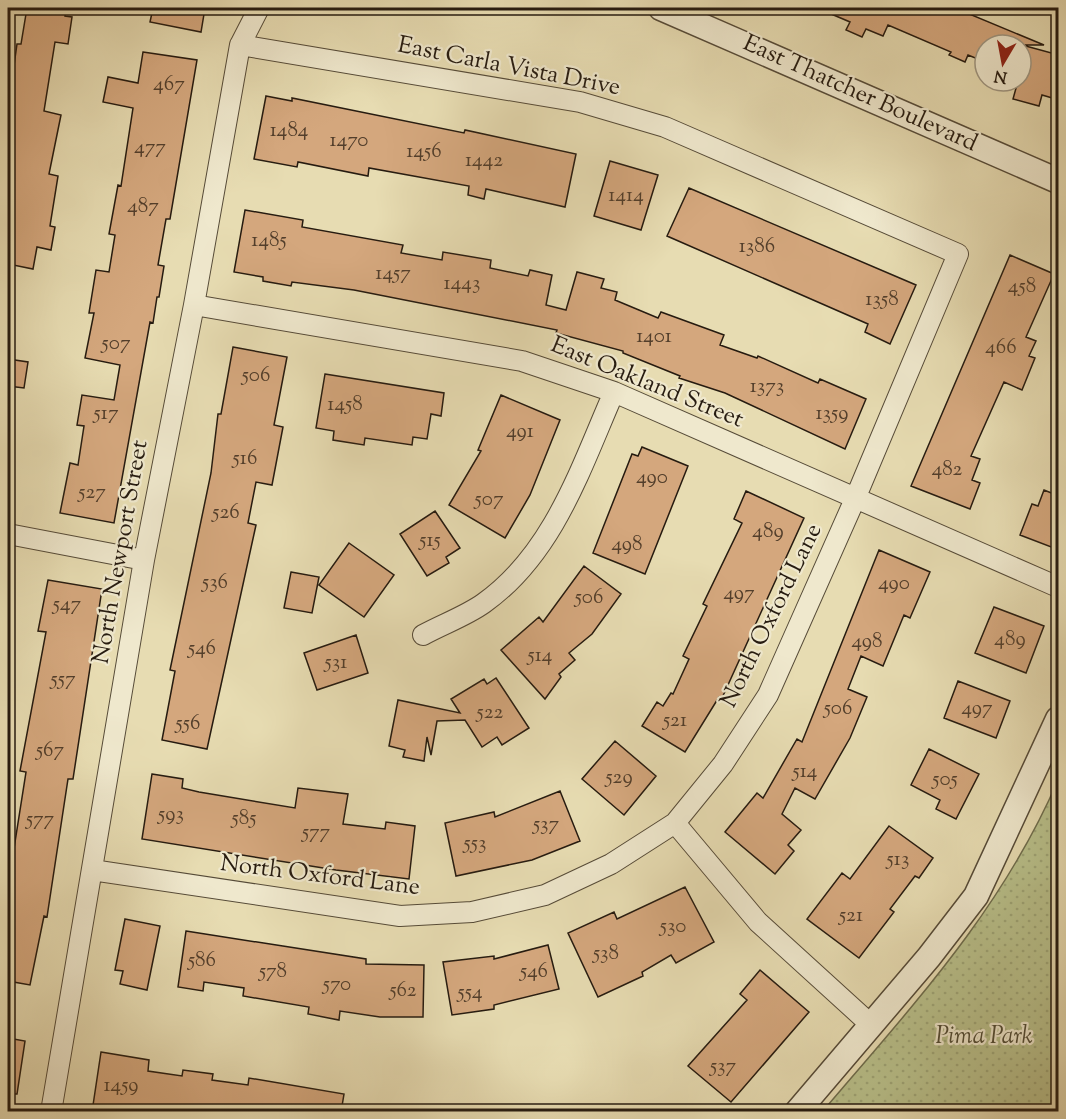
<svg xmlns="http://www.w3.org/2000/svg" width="1066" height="1119" font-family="'Sorts Mill Goudy',serif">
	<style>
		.park { fill: url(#park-dots); stroke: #6f6d4d; stroke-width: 1.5 }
		.building { fill: #d4a77d; stroke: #261b10; stroke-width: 1.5 }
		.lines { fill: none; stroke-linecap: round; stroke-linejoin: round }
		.minor-casing { stroke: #564b38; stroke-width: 22 }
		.tertiary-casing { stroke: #564b38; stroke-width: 27 }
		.minor { stroke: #efe8cd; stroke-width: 20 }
		.tertiary { stroke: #efe8cd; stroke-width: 24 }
		.labels { text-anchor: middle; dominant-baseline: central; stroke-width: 4.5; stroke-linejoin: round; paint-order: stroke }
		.number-label { font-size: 21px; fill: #523e2b }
		.street-label { font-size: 24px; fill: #261b10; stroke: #efe8cd }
		.park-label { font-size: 24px; font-style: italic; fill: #524c35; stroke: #efe8cd }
	</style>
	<defs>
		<pattern id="park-dots" width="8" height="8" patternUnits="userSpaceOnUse" patternTransform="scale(1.5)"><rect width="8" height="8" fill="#b8bf8a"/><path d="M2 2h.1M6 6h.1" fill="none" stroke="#9ea476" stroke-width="1.8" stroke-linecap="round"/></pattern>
	</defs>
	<rect width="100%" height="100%" fill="#e7dcb2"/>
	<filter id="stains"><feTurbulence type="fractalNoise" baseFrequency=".00333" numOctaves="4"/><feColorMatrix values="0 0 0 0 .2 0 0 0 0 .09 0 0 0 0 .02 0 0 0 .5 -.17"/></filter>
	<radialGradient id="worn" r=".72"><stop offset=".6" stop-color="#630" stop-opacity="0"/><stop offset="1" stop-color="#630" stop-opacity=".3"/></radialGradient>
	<path class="park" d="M1058 780V1111H823C913 1005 1002 910 1058 780Z"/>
	<path class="building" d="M27 8H66L65 16 72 17 68 44 55 42 44 111 61 115 49 174 58 176 50 226 55 227 51 250 37 247 33 269 8 264V108L17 44H21Z
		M153 8H205L201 32 150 22Z
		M817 8H955L1044 45H1022L1059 55V100L1042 95 1039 106 1013 99 1018 81H1021V45H985V62L968 55 965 62 949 55 951 52 888 25 883 36 866 29 862 37 846 30 850 22Z
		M143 52 197 60 170 219H166L158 265 164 266 159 297H157L153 323 150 322 114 523 60 513 70 463 78 465 84 426 77 425 82 395 114 400 120 365 85 358 94 313H89L96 270 109 272 115 235 109 234 118 185 121 186 133 108 103 102 108 77 138 83Z
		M266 96 292 101V98L464 133 465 130 576 154 565 207 486 189 484 199 468 195 469 186 369 168 368 176 298 162 297 167 254 159Z
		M610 161 658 175 641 230 594 216Z
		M689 188 916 285 890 344 865 332 868 324 667 236Z
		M245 210 303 220 302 227 403 245 401 253 442 260 443 252 491 260 490 268 528 276 530 270 552 275 546 305 566 310 577 272 604 279 601 288 617 292 615 300 658 318 661 312 724 335 720 345 757 358 758 356 818 383 820 379 866 399 845 449 725 393 679 378 680 376 623 353V351L556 333 557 330 354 290 292 282 291 286 263 281V277L234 272Z
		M1010 255 1054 274 1026 337 1036 341 1029 356 1035 358 1022 390 1004 382 971 456 980 459 972 480 980 483 970 509 911 486Z
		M233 347 287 357 274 425 283 427 272 485 256 482 248 523 256 525 207 749 162 740 175 671 170 670 211 473 218 414H221Z
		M8 359 28 362 24 388 8 386Z
		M325 374 444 393 441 416 431 414 427 439 413 437 412 445 365 438 364 445 333 440 334 431 316 428Z
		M501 395 560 420 530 495 505 538 449 505 481 451 478 450Z
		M642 447 688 466 645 574 593 553 632 454 638 456Z
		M1044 490 1059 496V550L1020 535 1032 504 1038 506Z
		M746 491 804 518 722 698 719 697 685 752 642 726 657 702 663 706 671 693 673 694 689 659 683 656 707 606 703 604 742 523 734 519Z
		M435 511 460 548 446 557 449 563 427 576 400 534Z
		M349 543 394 575 364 617 319 585Z
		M879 550 930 572 910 618 904 615 883 666 861 656 848 689 867 697 850 738 815 799 795 788 782 814 801 830 788 845 794 851 775 874 725 832 757 793 763 798 797 739 802 742Z
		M584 566 621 594 592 634 569 653 575 660 559 674 561 677 545 699 501 650 539 617 543 622Z
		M291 572 319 577 312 613 284 608Z
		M48 580 102 589 73 779H68L47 917 44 916 30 985 8 981V860L12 861 26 772 20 771 46 632 38 631Z
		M994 607 1044 626 1026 673 975 653Z
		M356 635 368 673 317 690 304 653Z
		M496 678 529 728 502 745 497 737 482 747 465 720 437 721 431 755 427 737 424 761 403 757 405 750 389 746 398 700 460 713 451 699 484 679 487 684Z
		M958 681 1010 701 996 738 944 718Z
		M615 741 656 776 624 815 582 779Z
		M929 749 979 774 956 819 936 809 940 800 911 785Z
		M152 774 183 779 182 788 199 792 295 808 298 788 348 794 343 824 385 829 386 822 415 826 409 879 336 870 142 839Z
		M560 791 580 841 532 860 456 876 445 823 494 812 495 817Z
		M889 826 933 858 919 878 915 876 890 909 894 912 859 958 807 919 842 873 850 879Z
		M685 887 714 942 676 963 671 955 642 972 643 976 598 997 568 933 614 912 617 919Z
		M125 919 160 926 147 990 120 984 123 971 115 970Z
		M186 931 366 959V964L424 965 423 1017H380L340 1011 339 1020 308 1014 309 1007 243 996 244 988 204 982 203 991 178 987Z
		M548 945 559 989 494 1005V1009L452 1015 443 962 494 956V959Z
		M760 970 809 1012 731 1102 688 1066 747 1000 740 994Z
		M8 1038 25 1041 17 1094H8Z
		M101 1052 149 1060 148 1071 182 1076 183 1070 213 1074 212 1080 248 1085 249 1078 344 1094 341 1112H92Z"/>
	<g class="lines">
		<defs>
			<path id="minor" d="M194 305 522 361 614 392 1058 587
				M8 534 144 560
				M423 635C443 624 466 616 484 603 554 553 581 467 614 392
				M675 823 758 922 870 1024
				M92 870 400 916 472 912 545 895 611 864 675 823 723 764 768 695 855 499 958 254 665 127 580 102 240 45
				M51 1112 144 560 194 305 240 45 259 8"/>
			<path id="tertiary" d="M661 8 1058 181
				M797 1112 929 957 976 896 1058 719"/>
		</defs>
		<use href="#minor" class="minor-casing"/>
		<use href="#tertiary" class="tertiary-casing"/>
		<use href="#minor" class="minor"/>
		<use href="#tertiary" class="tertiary"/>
	</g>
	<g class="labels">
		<g class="number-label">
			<text x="169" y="85">467</text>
			<text x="289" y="131">1484</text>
			<text x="349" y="141">1470</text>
			<text x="150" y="148">477</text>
			<text x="424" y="152">1456</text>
			<text x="484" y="161">1442</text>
			<text x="626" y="196">1414</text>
			<text x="143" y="207">487</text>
			<text x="269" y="241">1485</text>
			<text x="757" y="247">1386</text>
			<text x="393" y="274">1457</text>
			<text x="462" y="284">1443</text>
			<text x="1022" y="287">458</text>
			<text x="882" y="300">1358</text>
			<text x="654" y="337">1401</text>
			<text x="116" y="344">507</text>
			<text x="1001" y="348">466</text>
			<text x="256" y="376">506</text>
			<text x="767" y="387">1373</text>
			<text x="345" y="405">1458</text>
			<text x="106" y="414">517</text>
			<text x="832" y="414">1359</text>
			<text x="520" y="432">491</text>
			<text x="245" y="459">516</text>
			<text x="947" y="470">482</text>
			<text x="652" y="478">490</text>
			<text x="92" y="493">527</text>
			<text x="489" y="500">507</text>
			<text x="226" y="513">526</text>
			<text x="768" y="532">489</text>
			<text x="430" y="541">515</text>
			<text x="627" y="545">498</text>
			<text x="215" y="583">536</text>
			<text x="894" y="584">490</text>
			<text x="739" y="594">497</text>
			<text x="589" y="598">506</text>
			<text x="67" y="605">547</text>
			<text x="1010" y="640">489</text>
			<text x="867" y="642">498</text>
			<text x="202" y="649">546</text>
			<text x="540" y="656">514</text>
			<text x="336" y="663">531</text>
			<text x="63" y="680">557</text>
			<text x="838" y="709">506</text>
			<text x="977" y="709">497</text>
			<text x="490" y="713">522</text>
			<text x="675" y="721">521</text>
			<text x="188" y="724">556</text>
			<text x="50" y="751">567</text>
			<text x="805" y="772">514</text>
			<text x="619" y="778">529</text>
			<text x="945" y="780">505</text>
			<text x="171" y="815">593</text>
			<text x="244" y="819">585</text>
			<text x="40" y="820">577</text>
			<text x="546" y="825">537</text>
			<text x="316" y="833">577</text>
			<text x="475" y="844">553</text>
			<text x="898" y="860">513</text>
			<text x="851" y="916">521</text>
			<text x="673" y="927">530</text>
			<text x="606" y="954">538</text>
			<text x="202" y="961">586</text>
			<text x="273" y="972">578</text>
			<text x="534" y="972">546</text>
			<text x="337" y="985">570</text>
			<text x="403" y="991">562</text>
			<text x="470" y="993">554</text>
			<text x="723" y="1067">537</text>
			<text x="121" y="1086">1459</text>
		</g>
		<g class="street-label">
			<text transform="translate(509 67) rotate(11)">East Carla Vista Drive</text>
			<text transform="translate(860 94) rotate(24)">East Thatcher Boulevard</text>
			<text transform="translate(647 383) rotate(22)">East Oakland Street</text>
			<text transform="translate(121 552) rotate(-80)">North Newport Street</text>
			<text transform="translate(772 616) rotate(-64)">North Oxford Lane</text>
			<text transform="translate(320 876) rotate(7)">North Oxford Lane</text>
		</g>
		<g class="park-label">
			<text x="984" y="1037">Pima Park</text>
		</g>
	</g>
	<rect width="1066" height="1119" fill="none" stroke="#e7dcb2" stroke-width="30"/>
	<rect x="9" y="9" width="1048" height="1101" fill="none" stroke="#261b10" stroke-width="3"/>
	<rect x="15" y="15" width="1036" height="1089" fill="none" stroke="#261b10" stroke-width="1.5"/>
	<g transform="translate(1003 63) rotate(190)"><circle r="28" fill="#efe8cd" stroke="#9f9681" stroke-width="1.5"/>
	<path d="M0-4.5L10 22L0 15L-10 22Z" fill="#8f2418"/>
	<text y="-9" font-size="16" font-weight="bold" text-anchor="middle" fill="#261b10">N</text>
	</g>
	<rect width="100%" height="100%" filter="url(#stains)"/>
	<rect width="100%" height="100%" fill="url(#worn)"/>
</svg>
